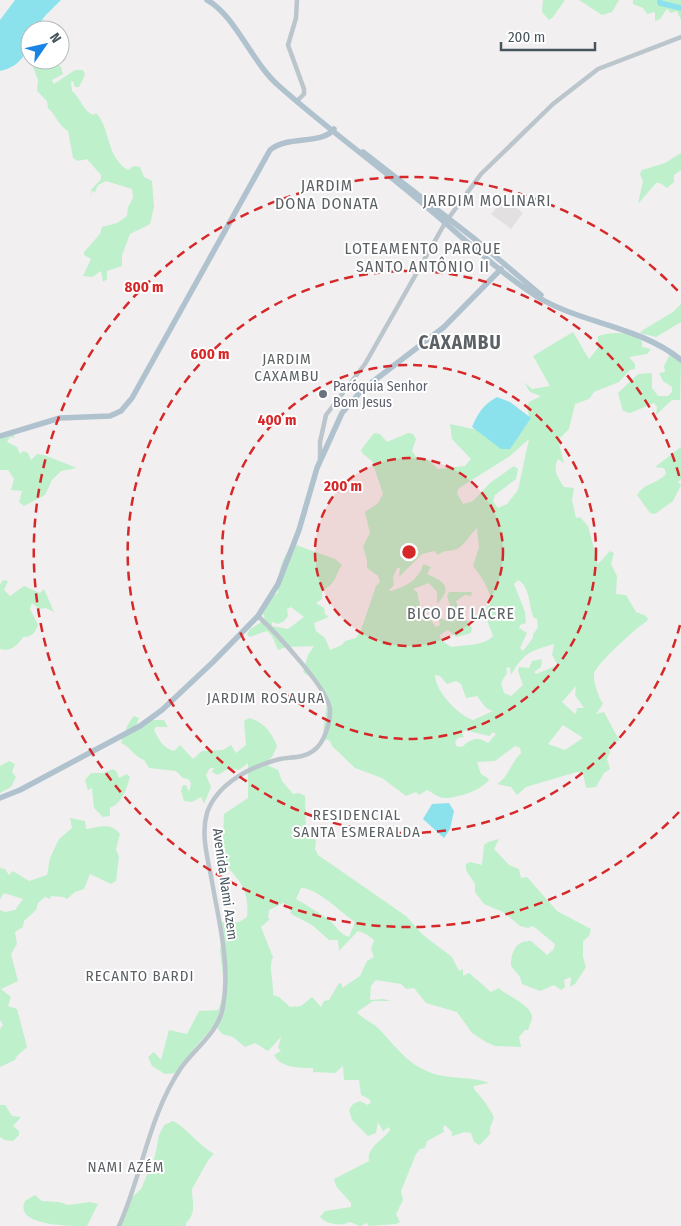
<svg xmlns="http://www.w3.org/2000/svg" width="681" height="1226" font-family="'Fira Sans Condensed',sans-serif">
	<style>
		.education { fill: #e3e0e2 }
		.green { fill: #bef0cc; fill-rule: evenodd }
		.water { fill: #8be2ed }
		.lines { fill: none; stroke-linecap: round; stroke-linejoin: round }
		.river { stroke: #8be2ed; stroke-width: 5.5 }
		.minor { stroke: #bbc5cc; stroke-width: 4.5 }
		.major { stroke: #afc2ce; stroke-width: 5.5 }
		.ring { fill: none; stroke: #d62828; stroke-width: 2.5; stroke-dasharray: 9 6 }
		.worship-dot { fill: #6b7280; stroke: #fff; stroke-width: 2 }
		.labels { text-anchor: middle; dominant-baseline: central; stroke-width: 4; stroke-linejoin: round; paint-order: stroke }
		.worship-label { font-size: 14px; fill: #5b616d; stroke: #fff; text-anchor: start }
		.street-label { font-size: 14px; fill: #47555d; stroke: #fff }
		.neighbourhood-label { font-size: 15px; letter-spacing: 1px; fill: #5c6165; stroke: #fff }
		.quarter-label { font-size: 16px; letter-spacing: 1px; fill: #5c6165; stroke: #fff }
		.district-label { font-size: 19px; font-weight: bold; letter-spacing: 1px; fill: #5c6165; stroke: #fff }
		.centre { fill: #d62828; stroke: #fff; stroke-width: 2.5 }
		.ring-label { font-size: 15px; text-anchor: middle; font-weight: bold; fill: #d62828; stroke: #fff; stroke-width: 4; stroke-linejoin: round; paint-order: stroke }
	</style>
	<rect width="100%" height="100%" fill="#f2eff0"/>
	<path class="education" d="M504 199 523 213 511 229 491 214Z"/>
	<path class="green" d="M543 0H565L553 17 549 20 542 12Z
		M579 0H619L612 12 602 15Z
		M633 0H681V20L677 11 671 13 667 9 660 19 655 21V12L647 14 643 8 633 4Z
		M33 60H53L61 67 63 74 52 80 54 84 75 70H83L85 75 79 87H75L73 81 71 82 72 91C80 97 83 111 93 115L96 113C111 128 105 156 128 170L134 166 140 167 144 177 152 181 154 207 150 224 130 234 122 255V266L107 271V279L103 282 101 271 92 277 83 276 91 259 84 255V252L100 234 102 227 117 223 127 216 128 207 133 198 132 189 106 181 98 185 95 192 92 191V197L91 190 101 179V175L87 159 78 161 73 158 68 131C58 125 56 115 48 108L47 101 37 91 38 80 33 67Z
		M681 153V170L674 175V182L667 188 660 183H656L638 204 643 181 640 174 642 170 665 163Z
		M681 304V322L656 337 640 333 643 330 673 312Z
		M573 332 589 359 598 348V336C614 331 628 332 642 341V347L651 349 647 354 629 357 635 364V369L630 370 619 382 594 392 589 399 575 404 569 429 558 440 564 463 558 459C552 469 558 478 564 487L574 488 572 500 576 518 580 517 588 526 598 564 610 551 614 553 611 564 617 576 616 594 626 595 636 612 644 615 648 618 647 621C637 627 595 665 594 674 593 683 599 698 603 704L596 714 604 712 619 740 608 747 610 752 607 759 610 769 604 773 596 787 586 788 583 773 577 772 526 787 517 795 511 787 497 784C508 778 511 762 521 753L520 748 515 746 495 761 477 762 481 774 489 779C484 790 457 798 445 798 438 798 433 793 427 790L419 795 416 792 406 796 382 778 355 768 332 746 330 741 325 739 323 732 328 697 318 682 303 672 308 655 314 646 286 647 278 650 272 636 267 631 249 637 247 634 250 629 265 620 263 613 273 596 278 593C277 578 281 552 296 545L335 559 342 565C335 575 336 585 322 590V599L316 603 324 608 325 614 329 617 314 623 316 631 325 638 330 650 342 645 345 641 356 638 361 630 376 586 380 582 378 576 367 568V561L363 546 370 533 365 512 378 503 383 494 372 461 363 454 361 450 374 433 380 434 387 442 408 433 413 434 416 439 412 451 417 458 427 459 438 469 465 466 471 459 452 439 450 424 482 431 529 417 527 408 529 402 541 396 530 392 524 382 532 389 550 386 533 356ZM529 439 518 490 507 504 498 508 493 501 495 495 516 479 518 469 514 466 490 483 473 501 463 504 457 493 459 488 510 456ZM477 528 479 547 473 566C481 576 493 593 490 605L486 607 487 620 493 636C485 646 463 645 451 647L441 640 440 635 448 630 456 637 471 633 472 628 459 610 456 601 465 595 471 596 472 592H449L447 596 450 606 449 615 455 622 444 620 438 616 440 625 436 627 420 606 417 592 413 589 429 583 437 592V604C454 587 443 581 427 574L431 567 423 564C420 579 405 587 391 591L389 590 394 585 393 577 397 568H400L399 577 422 554 434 551 438 555C445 549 450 552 457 549 466 544 470 534 477 528ZM518 580C531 587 528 606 534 618L537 619 538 627 533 635V638L523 651 520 648 527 633 519 628 520 625 526 623 525 612 514 584ZM291 607 304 617 288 629 272 626V622L278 624 284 621 288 616 287 609ZM554 644 552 655 558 665 536 674 534 672 541 667 542 659 532 661 529 668 519 667 518 671 523 685 511 696 504 693 501 683 507 673 506 668 510 667 511 675C524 652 531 651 554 644ZM435 675 440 676 447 684 456 681 461 684 466 698 477 696 486 708 493 711 473 720C459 716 435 691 435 675ZM576 686 575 695 584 708H576L577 710 575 714 562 702ZM563 725 583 738 565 750 548 744ZM465 730 489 736 493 732 496 734 488 743C477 735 469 740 462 747L456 746 455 742 458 738 464 737 462 733Z
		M670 354 681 363 680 400H672L656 415 657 407 654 403 630 413 623 411 618 393 638 374 652 373V388L658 396H668L672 392V387L663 381 659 373 665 372 664 366Z
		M13 434 15 438 10 437 7 442 17 447 20 454 23 451 28 453 31 460 37 454 44 455 77 468 61 471 52 480 45 495 24 506 19 502 22 491 11 490 14 479 8 470H0V437Z
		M681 447V479L678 482 681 485 673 501 655 514 650 513 637 495C644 483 657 484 666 474L664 468 655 467Z
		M3 580 8 581 4 590 10 596 24 586 40 593 44 589 54 612 46 608 39 609 32 603 30 609 38 625C35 633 32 637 23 637 18 645 11 652 0 649V585Z
		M134 716 139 718 136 726 151 720H164L168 727H156L154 730C159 740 163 748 174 751L180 745 193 759 202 751 223 750 231 745 236 753 246 745 244 721 249 718C263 721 272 733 277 746L272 757 266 762 267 765 278 770 282 781 293 794 299 793 305 796 306 830 309 836 316 840 315 849 318 855 406 916 423 935 452 957 459 971 463 969V976L469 973 491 992 499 988C505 995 534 1006 532 1019 531 1023 529 1026 528 1030H525L519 1037 521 1047 495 1046 486 1042 472 1033 457 1012 426 1003 414 988 406 989 401 984 376 980 371 986 370 1000 383 999 391 1001H373L357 1012C362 1019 372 1022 378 1028 399 1050 412 1071 444 1076 460 1079 474 1077 489 1083L474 1086V1089L485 1102 494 1117 490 1128V1134L480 1145 474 1142 471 1133 465 1132 452 1136V1132L445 1125 443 1128 444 1132 427 1141 425 1148 420 1149 416 1154 401 1191 403 1200 396 1214 400 1222 396 1224 369 1226 367 1223 360 1226 350 1222C342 1226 327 1225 320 1217L325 1211 351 1207V1203L336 1186 334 1179 369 1161C366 1148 384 1139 390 1130L389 1127 383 1131 378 1122 376 1133 368 1136 352 1120 349 1110 353 1104 360 1101 368 1105 371 1102 369 1099 361 1095 359 1080H344L343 1066 335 1073 313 1072V1068C300 1068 280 1068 274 1055L281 1051 278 1048 281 1037 268 1051 255 1043 245 1047 233 1037 222 1034 215 1025 196 1046 177 1073 165 1074 152 1066 148 1057 154 1052 161 1060 169 1030 187 1034 199 1011 218 1010C227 992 222 969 220 950L221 945 222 948V922H239L247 917C250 885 237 881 222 859L224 814 248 798V763L239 770 229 768 218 775 212 772 214 768H210L206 775 211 787 204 804 201 797 192 802 184 801 181 791 183 785H186L189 792 191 783 188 779 183 778 176 771 149 768 144 760C133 756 131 747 121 743 124 735 127 723 134 716ZM301 888C316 887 343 914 355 922L349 937C340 935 335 924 328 919 317 912 307 905 296 899ZM283 903 290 906 291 914 312 925 329 940H338L339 951 358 931 366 934 374 940 371 949 374 957 367 961 360 976 342 988V984L339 983 329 1000 324 1001 321 1007 312 997 301 1006 290 1007 279 997 273 995C274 982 268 967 273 957L261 927 270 919 268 918 269 910Z
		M9 761 15 764 12 772 16 777 11 787 0 793V766Z
		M113 769 116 771 119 778 127 774 130 777C126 790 123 802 110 808V816L103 817 94 808 92 788 88 790 85 780 91 773H103Z
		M70 818 85 821 86 829C99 827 111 822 120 834L116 849 119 857 116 881 111 884 90 874 84 889 75 892 67 899 64 897 51 896 50 899 45 897 38 903 36 910 24 921 23 927 15 932 17 944 11 954 18 981 1 989 11 997 8 1006 17 1009 27 1047 17 1056 15 1060 0 1067V1029L3 1025 0 1020V910L5 912 15 910 23 899 4 893 0 899V868L5 869 9 875 13 871 29 881 47 875 50 858 59 839 72 828Z
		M499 839 494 849 509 865 519 869 521 878 527 877 557 911 591 929 589 936 583 941V957L586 967 575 984 570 987 571 977 564 980 565 987 561 990 554 985 540 991 522 984 520 977 511 966C511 952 516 940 531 941L547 955 554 949 555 944 533 926 528 928 520 926 503 912 484 904 475 892V884L466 870V864L470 862 482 865 484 845 488 842Z
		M0 1105H5L12 1116 21 1117 13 1126 19 1131V1135L13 1141 5 1140 0 1137Z
		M173 1121C187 1128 198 1145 214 1154 207 1159 198 1180 192 1189 192 1202 197 1213 186 1223V1226H121L129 1200 141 1189 155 1156 159 1135 164 1125Z
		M35 1195 42 1201 59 1202 68 1205 90 1202 98 1204 87 1226C70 1226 13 1226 25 1201Z"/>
	<path class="water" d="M15 0H61L45 16 35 30H30C30 51 22 66 0 71V20Z
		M497 397 510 402 531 418 510 449H501L472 427C478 413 483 405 497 397Z
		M449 803 454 811 450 829 444 838 423 819 432 804Z"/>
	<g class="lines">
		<path class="river" d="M660 0V3L681 8"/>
		<path class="minor" d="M297 101 304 94V89L288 45 296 18 297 0
			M320 459V442L326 415 365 364 445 223 481 174 553 104 598 69 681 37
			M119 1226C142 1175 149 1115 181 1068 195 1048 219 1032 223 1007 231 964 218 918 211 876 207 856 201 833 207 813 217 783 252 766 280 759 291 757 304 758 313 751 324 744 330 724 330 711 331 691 274 631 258 616"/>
		<path class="major" d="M207 0C235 15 252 63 279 86 325 127 375 163 422 203 459 234 496 270 536 296 581 324 640 326 681 360
			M363 152 476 240 541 295
			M0 436 60 418 110 416 121 411 132 398 270 150C288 135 322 145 334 129
			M0 798 20 790 140 726 162 710 213 662 258 616 278 584 299 530 317 468 342 413 362 390 444 327 501 269"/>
	</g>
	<circle cx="409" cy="552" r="94" fill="#d62828" fill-opacity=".12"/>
	<g class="ring">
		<circle cx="409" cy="552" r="94"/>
		<circle cx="409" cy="552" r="187"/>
		<path d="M680 625A281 281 0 1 1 680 479"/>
		<path d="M679 812A375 375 0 1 1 679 292"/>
	</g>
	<circle class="worship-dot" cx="323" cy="394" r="5"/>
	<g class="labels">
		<g class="worship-label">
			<text x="333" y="386">Paróquia Senhor<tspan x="333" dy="16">Bom Jesus</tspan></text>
		</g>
		<g class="street-label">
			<text transform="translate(225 884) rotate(82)">Avenida Nami Azem</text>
		</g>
		<g class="neighbourhood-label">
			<text x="287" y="359">JARDIM<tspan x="287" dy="17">CAXAMBU</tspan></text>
			<text x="266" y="698">JARDIM ROSAURA</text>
			<text x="357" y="815">RESIDENCIAL<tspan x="357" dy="17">SANTA ESMERALDA</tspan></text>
			<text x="140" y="976">RECANTO BARDI</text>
			<text x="126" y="1167">NAMI AZÉM</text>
		</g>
		<g class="quarter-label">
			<text x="327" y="185">JARDIM<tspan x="327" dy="18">DONA DONATA</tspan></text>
			<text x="487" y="200">JARDIM MOLINARI</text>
			<text x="423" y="248">LOTEAMENTO PARQUE<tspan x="423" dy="18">SANTO ANTÔNIO II</tspan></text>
			<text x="461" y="613">BICO DE LACRE</text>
		</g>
		<g class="district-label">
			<text x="460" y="342">CAXAMBU</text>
		</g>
	</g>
	<circle cx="409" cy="552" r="8" class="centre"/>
	<g class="ring-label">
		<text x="144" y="292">800 m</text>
		<text x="210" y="359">600 m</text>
		<text x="277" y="425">400 m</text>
		<text x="343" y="491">200 m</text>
	</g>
	<g transform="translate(45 45) rotate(56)"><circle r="24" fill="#ffffff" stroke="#b5bbbe"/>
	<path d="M0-4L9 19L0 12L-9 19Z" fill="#1884e4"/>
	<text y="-8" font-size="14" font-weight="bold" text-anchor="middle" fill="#47555d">N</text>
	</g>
	<path d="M501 42v8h94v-8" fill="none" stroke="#47555d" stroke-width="2.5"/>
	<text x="508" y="42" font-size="15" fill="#47555d" stroke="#ffffff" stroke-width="4" paint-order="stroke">200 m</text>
</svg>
